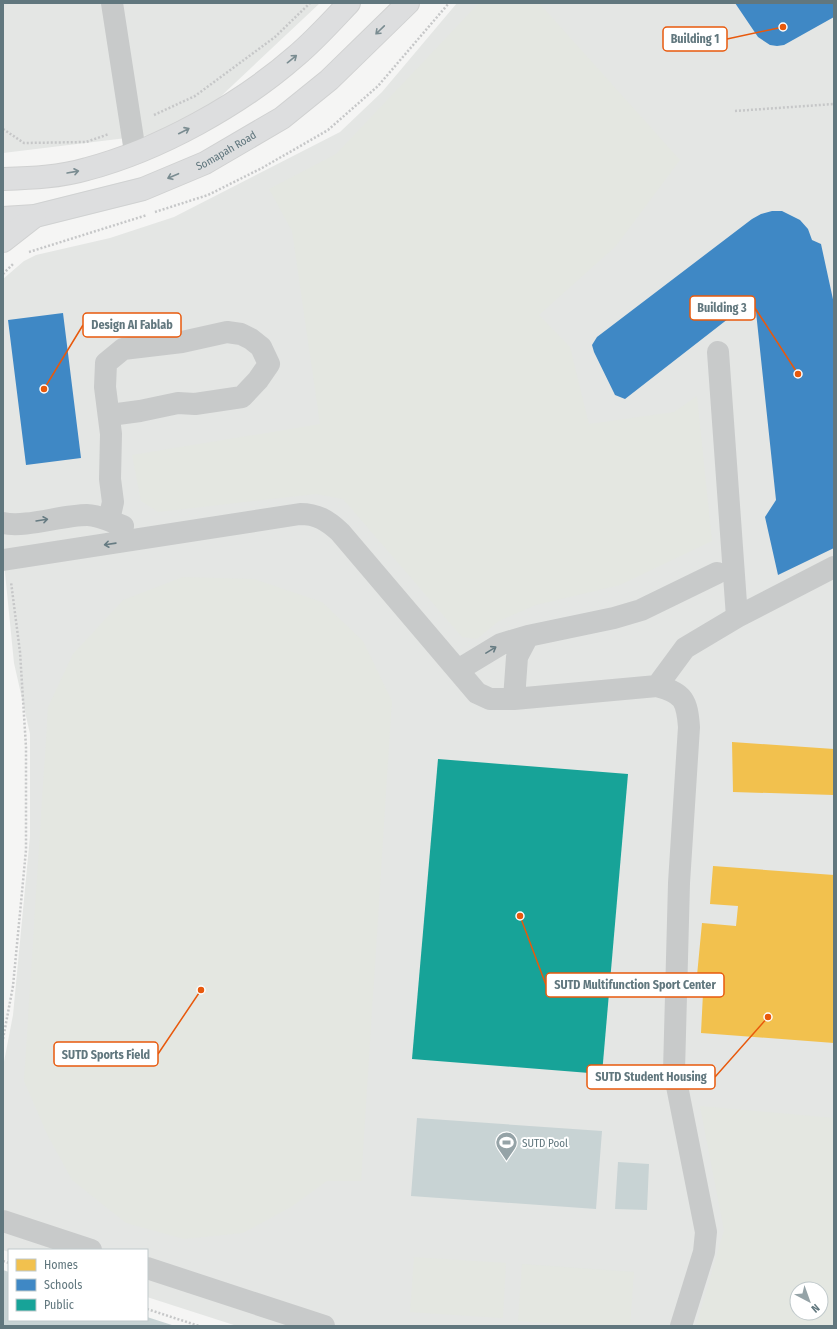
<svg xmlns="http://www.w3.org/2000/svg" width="837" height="1329" font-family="'Fira Sans Condensed',sans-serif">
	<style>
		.built { fill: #e4e6e4; fill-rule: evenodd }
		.green { fill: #e4e7e1; fill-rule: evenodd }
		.water { fill: #c8d3d4 }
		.homes { fill: #f2c14e }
		.schools { fill: #3f88c5 }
		.public { fill: #17a398 }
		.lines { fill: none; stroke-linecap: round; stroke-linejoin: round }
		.major-casing { stroke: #d0d1d1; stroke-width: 24 }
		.path { stroke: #c6c7c8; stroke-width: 2.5; stroke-dasharray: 2 2; stroke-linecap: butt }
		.minor { stroke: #c8caca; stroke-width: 22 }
		.major { stroke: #dddedf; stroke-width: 22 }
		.oneway { stroke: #7a8c91 }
		.oneway2 { stroke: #667b82 }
		.labels { text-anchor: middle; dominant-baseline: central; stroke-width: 4; stroke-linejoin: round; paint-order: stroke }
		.street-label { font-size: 11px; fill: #61777e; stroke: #fff }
		.poi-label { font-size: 11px; fill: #61777e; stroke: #fff; text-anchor: start }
		.leader { fill: none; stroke: #e8590c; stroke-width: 1.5 }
		.callout-dot { fill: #e8590c; stroke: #fff; stroke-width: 1.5 }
		.callout { fill: #fff; stroke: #e8590c; stroke-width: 1.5 }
		.callout-label { font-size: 12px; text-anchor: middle; font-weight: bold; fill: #61777e }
	</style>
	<rect width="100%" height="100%" fill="#f5f5f4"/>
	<path class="built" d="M3 3H320L184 131 3 153Z
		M457 3H834V1326H237L147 1297V1250H9V1252L3 1250V1067L13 1015 30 836V734L14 663 3 553V279L24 261 36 255 110 238 174 217 340 132 382 92ZM797 1289H821V1313H797Z"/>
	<path class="green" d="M479 3H539L680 160 616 246 539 315 570 347 589 424 674 412 697 396 712 541 620 585 536 605 499 621 477 639 462 637 343 499 316 494 158 512 141 501 132 455 320 424 292 231 269 189 336 154Z
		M183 577 254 579 322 602 363 641 392 701 361 1181H327L291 1207 243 1233 184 1239 126 1223 72 1180 47 1134 24 1081 48 707 73 654 123 600Z
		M700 1106 834 1118V1326H696L724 1230ZM797 1289H821V1313H797Z
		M414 1257 506 1263 503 1318 410 1312Z
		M522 1264 634 1272 630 1326H586L518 1321Z"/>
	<path class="water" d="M417 1118 602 1131 596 1209 411 1196Z
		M618 1162 649 1164 647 1210 615 1209Z
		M3 1270 9 1272V1320H147V1317L175 1326H3Z"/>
	<path class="homes" d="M732 742 834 749V795L733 792Z
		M713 866 834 875V1043L701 1033 703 993 714 991 715 987 696 986 702 923 736 926 738 906 710 904Z"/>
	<path class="schools" d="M735 3H834V17L784 45 777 46 770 45 758 37Z
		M772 211H782L800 220 808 229 812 240 821 244 834 304V548L778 575 765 517 776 500 756 312 752 308H742L625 399 615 395 594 352 592 345 597 337 752 219 761 214Z
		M63 313 81 458 26 465 8 320Z"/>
	<path class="public" d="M438 759 628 774 602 1074 412 1059Z"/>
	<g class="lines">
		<defs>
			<g id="major">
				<path d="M3 179C31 178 60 177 87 169 159 150 240 105 296 56 315 40 332 21 349 3"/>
				<path id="s1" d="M3 218 35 216 143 189 205 163 282 118 329 80 408 3"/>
				<path d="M3 241 35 216"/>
			</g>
		</defs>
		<use href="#major" class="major-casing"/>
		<path class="path" d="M735 111 834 104
			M154 115 195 96 275 37 310 3
			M3 129 24 143 86 142 109 134
			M155 212 208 195 262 168 328 130 378 86 449 3
			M29 252 147 215
			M3 274 14 263
			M3 1039 13 986 26 850V747L20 652 11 582
			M3 1261 9 1263
			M147 1309 199 1326"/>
		<path class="minor" d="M112 3 135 152
			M718 352 737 617
			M109 520 113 502 110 479 111 434 105 387 106 363 123 349 182 342 227 332 241 334 251 339 261 347 269 364 258 380 242 397 195 404 178 403 140 411 110 415
			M3 523C26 528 62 515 87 515 99 515 112 522 123 526
			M3 560 300 514C317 514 327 520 340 532L477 693 490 699H514L657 686C684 693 687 701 689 727L679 883 674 1071 706 1232 704 1252 681 1326
			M458 670 501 644 528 636 614 618 641 610 717 573
			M657 686 685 648 737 617 834 567
			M514 699 517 657 528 636
			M3 1221 91 1250
			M147 1268 324 1326"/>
		<use href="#major" class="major"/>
	</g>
	<defs><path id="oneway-shaft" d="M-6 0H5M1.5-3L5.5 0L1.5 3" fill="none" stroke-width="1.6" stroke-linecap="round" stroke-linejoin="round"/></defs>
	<g class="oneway">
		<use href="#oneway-shaft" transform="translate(380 30) rotate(136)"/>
		<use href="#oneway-shaft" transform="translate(292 59) rotate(-39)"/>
		<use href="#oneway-shaft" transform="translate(184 131) rotate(-27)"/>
		<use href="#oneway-shaft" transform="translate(73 172) rotate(-10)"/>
		<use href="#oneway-shaft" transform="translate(173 176) rotate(157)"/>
	</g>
	<g class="oneway2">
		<use href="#oneway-shaft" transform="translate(42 520) rotate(-9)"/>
		<use href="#oneway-shaft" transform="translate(110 544) rotate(172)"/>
		<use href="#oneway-shaft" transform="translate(491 650) rotate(-31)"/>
	</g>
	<defs>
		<symbol id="stadium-pin" viewBox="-11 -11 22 30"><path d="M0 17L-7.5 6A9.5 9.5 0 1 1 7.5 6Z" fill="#95a3a7" stroke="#fff"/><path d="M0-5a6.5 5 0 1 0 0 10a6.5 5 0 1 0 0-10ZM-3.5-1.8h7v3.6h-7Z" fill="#fff"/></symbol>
	</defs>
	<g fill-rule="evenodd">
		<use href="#stadium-pin" x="494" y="1130" width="25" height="34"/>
	</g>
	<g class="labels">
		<g class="street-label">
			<text stroke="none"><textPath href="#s1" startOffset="235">Somapah Road</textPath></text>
		</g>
		<g class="poi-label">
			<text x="522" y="1143">SUTD Pool</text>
		</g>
	</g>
	<path class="leader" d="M783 27L727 39M798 374L755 308M44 389L83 325M520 916L546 985M201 990L158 1054M768 1017L715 1077"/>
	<g class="callout-dot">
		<circle cx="783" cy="27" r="4"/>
		<circle cx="798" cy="374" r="4"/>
		<circle cx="44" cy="389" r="4"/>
		<circle cx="520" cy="916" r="4"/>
		<circle cx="201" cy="990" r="4"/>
		<circle cx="768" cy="1017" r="4"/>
	</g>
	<g class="callout">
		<rect x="663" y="27" width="64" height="24" rx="4"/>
		<rect x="690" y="296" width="65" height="24" rx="4"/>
		<rect x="83" y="313" width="98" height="24" rx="4"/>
		<rect x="546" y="973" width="178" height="24" rx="4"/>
		<rect x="54" y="1042" width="104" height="24" rx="4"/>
		<rect x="587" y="1065" width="128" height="24" rx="4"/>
	</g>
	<g class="callout-label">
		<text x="695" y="43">Building 1</text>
		<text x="722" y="312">Building 3</text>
		<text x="132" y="329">Design AI Fablab</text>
		<text x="635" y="989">SUTD Multifunction Sport Center</text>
		<text x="106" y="1059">SUTD Sports Field</text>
		<text x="651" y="1081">SUTD Student Housing</text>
	</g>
	<rect width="837" height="1329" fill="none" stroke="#61777e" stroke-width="8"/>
	<rect x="8" y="1249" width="140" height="72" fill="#ffffff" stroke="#c0c9cb"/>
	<rect x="16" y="1259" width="20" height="12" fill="#f2c14e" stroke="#c0c9cb"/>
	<text x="44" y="1269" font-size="12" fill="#61777e">Homes</text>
	<rect x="16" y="1279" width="20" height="12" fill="#3f88c5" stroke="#c0c9cb"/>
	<text x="44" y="1289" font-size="12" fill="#61777e">Schools</text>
	<rect x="16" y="1299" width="20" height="12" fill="#17a398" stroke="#c0c9cb"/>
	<text x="44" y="1309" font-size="12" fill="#61777e">Public</text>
	<g transform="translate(809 1301) rotate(139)"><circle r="19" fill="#ffffff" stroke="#c0c9cb"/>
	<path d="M0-3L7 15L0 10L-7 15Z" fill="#95a3a7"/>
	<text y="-6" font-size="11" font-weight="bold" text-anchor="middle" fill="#61777e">N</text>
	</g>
</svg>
